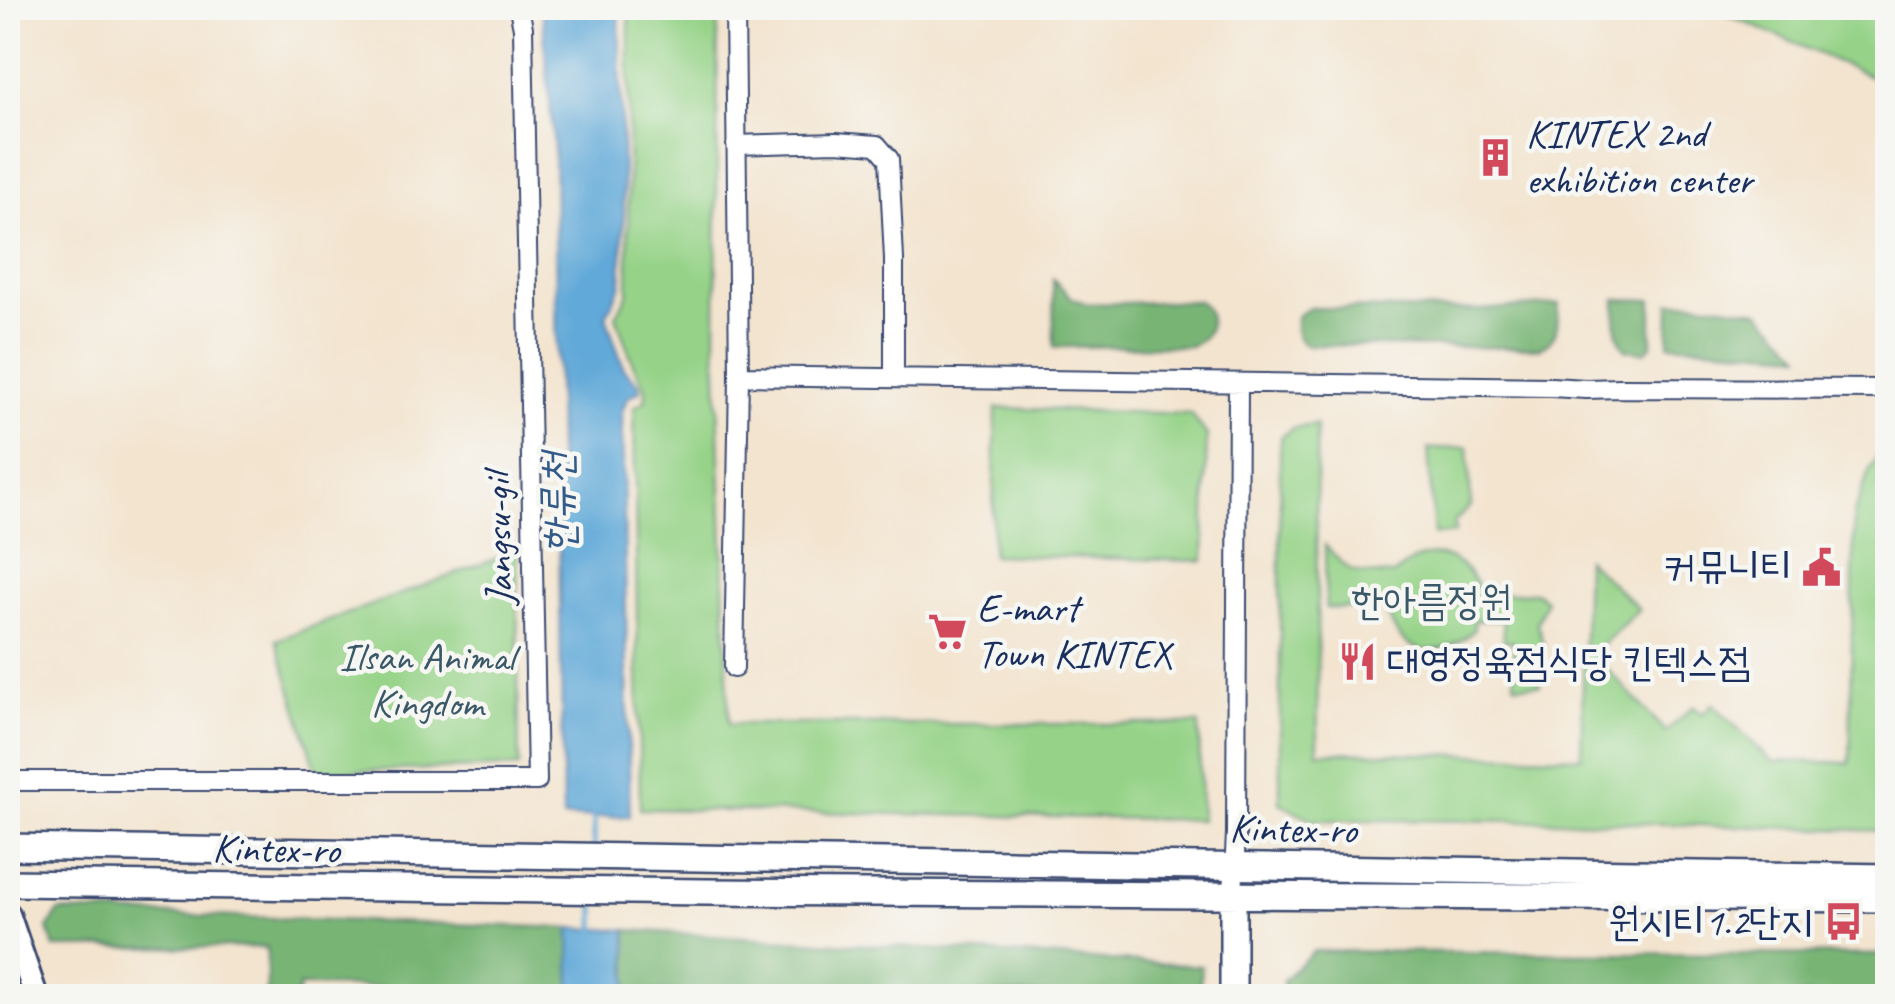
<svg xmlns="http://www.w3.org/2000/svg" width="1895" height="1004" font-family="Caveat,'Poor Story',sans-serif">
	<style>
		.green { fill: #96d388; stroke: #588173; stroke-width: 2.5 }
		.forest { fill: #78b574; stroke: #4a7269; stroke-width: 2.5 }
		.water { fill: #61a9d8; stroke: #3e6c9b; stroke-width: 2.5 }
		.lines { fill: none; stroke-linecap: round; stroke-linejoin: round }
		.stream { stroke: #61a9d8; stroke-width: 5 }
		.minor-casing { stroke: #3b4a6f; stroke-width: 22 }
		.tertiary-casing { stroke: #3b4a6f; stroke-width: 28 }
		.secondary-casing { stroke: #3b4a6f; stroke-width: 30 }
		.minor { stroke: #fff; stroke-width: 18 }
		.tertiary { stroke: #fff; stroke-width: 22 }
		.secondary { stroke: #fff; stroke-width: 25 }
		.labels { text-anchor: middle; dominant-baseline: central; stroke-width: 9; stroke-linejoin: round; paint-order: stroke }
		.poi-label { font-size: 40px; fill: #1b2f5e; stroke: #f6f6f2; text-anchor: start }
		.street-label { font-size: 40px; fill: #1b2f5e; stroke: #f6f6f2 }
		.park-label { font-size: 40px; fill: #3a5868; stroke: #f6f6f2 }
		.water-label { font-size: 42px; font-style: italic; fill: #345a89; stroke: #f6f6f2 }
	</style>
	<rect width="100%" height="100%" fill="#f6f6f2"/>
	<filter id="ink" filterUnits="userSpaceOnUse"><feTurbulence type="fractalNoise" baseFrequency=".01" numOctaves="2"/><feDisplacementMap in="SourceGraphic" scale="20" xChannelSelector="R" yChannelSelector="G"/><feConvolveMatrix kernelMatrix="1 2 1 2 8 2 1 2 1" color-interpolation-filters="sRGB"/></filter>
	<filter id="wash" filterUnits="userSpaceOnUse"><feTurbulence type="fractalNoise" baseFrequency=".0048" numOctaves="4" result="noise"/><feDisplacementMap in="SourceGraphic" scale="40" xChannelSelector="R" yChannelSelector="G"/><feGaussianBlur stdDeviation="2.25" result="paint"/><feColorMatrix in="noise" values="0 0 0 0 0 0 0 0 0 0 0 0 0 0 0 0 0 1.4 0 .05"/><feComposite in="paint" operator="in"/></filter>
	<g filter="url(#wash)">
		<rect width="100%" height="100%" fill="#f3e4cf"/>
		<path class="green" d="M629 8H718L716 343 729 724H1199L1201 820 640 809 634 407 645 401 646 389 633 364 616 316 628 293Z
			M1712 8H1887V83Z
			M996 408 1191 414 1207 435 1204 561 992 555Z
			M1316 425 1318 752 1581 757 1586 559 1639 609 1593 654 1666 732 1694 706 1702 714 1713 704 1771 761 1850 763 1854 514 1870 469 1887 440V831L1571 821 1312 820 1280 803V437L1293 428Z
			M1468 447 1471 506 1454 522 1455 533 1434 535 1428 449Z
			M1325 545C1352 576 1354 574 1394 575 1428 542 1464 552 1481 595L1535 592 1546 600 1537 623 1544 647 1537 650 1540 685H1515L1513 641H1504L1503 620 1474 621V630C1440 662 1396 657 1387 608H1326Z
			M517 551 519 767 317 772 276 640Z"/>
		<path class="forest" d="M1053 279 1072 298 1087 304 1198 301C1218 314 1211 338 1190 346L1054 347Z
			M1616 299 1652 300V345L1645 352 1626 350C1614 335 1616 318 1616 299Z
			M1670 302H1694L1759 311 1801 354 1669 344Z
			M1559 304C1557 324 1560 339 1539 348L1305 345C1295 336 1294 328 1298 315L1310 308 1480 310Z
			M59 911 570 928 571 990H549L550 996H513V989L299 986V996H267V947L54 948 48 928Z
			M627 930 1202 966 1199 996 628 991Z
			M1314 951 1887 955V996H1284L1283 980Z"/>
		<path class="water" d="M542 8H618L619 14 624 212 621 285 606 316 624 369 638 383 640 391 628 397 622 411 630 816 563 818 554 151Z
			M570 928 627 930 628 996H571Z"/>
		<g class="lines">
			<path class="stream" d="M594 815V849
				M595 900V934"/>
		</g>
	</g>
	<g filter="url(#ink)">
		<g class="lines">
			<defs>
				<path id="minor" d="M736 145 836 142 877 145 889 159 894 259V378
					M739 376 1551 387 1586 389 1621 388 1888 389
					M734 668 739 376 735 8
					M8 781H537L523 28 519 8
					M1233 895 1236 833 1238 384"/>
				<path id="tertiary" d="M8 914 36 996"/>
				<path id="secondary" d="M8 847 1888 877
					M8 883 705 892 1888 899
					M1233 895V996"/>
			</defs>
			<use href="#minor" class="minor-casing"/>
			<use href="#tertiary" class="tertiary-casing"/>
			<use href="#secondary" class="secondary-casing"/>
			<use href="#minor" class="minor"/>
			<use href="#tertiary" class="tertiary"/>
			<use href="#secondary" class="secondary"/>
		</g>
	</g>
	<defs>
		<symbol id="building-bare" viewBox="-9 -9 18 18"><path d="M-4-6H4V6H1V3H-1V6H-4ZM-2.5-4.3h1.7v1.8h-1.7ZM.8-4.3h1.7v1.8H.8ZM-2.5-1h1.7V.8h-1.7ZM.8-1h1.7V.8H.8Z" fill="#d1495b" stroke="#f6f6f2" stroke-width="2.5" paint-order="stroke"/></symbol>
		<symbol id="civic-bare" viewBox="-9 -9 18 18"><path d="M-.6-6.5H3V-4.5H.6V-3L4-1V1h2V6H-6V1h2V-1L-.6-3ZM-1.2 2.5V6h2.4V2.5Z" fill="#d1495b" stroke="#f6f6f2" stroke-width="2.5" paint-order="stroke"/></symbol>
		<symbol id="supermarket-bare" viewBox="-9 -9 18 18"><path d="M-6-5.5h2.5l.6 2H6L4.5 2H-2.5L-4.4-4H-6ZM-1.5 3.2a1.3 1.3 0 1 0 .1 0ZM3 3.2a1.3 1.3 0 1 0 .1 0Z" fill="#d1495b" stroke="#f6f6f2" stroke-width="2.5" paint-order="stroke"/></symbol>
		<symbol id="restaurant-bare" viewBox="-9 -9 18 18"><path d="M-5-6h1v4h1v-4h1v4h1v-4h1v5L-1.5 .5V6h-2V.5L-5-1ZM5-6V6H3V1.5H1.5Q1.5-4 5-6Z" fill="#d1495b" stroke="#f6f6f2" stroke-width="2.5" paint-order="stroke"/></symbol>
		<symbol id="bus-bare" viewBox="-9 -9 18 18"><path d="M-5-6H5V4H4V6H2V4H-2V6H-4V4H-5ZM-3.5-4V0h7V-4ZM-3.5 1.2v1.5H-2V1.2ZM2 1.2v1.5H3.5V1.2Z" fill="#d1495b" stroke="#f6f6f2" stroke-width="2.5" paint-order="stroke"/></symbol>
	</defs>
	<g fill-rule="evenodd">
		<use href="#building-bare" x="1468" y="130" width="55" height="55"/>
		<use href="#civic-bare" x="1794" y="540" width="55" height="55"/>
		<use href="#supermarket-bare" x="920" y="604" width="55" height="55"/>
		<use href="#restaurant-bare" x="1330" y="634" width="55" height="55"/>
		<use href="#bus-bare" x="1816" y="894" width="55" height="55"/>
	</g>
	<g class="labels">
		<g class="poi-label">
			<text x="1526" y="134">KINTEX 2nd<tspan x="1526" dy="46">exhibition center</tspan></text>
			<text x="1792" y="567" text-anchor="end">커뮤니티</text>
			<text x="977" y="608">E-mart<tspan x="977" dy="46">Town KINTEX</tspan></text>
			<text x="1387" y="662">대영정육점식당 킨텍스점</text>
			<text x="1813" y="922" text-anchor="end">원시티1.2단지</text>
		</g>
		<g class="street-label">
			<text transform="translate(498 539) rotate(-91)">Jangsu-gil</text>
			<text transform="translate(1293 829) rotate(1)">Kintex-ro</text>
			<text transform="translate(276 849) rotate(1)">Kintex-ro</text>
		</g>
		<g class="park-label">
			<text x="1432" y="601">한아름정원</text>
			<text x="427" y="657">Ilsan Animal<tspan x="427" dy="46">Kingdom</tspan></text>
		</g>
		<g class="water-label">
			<text transform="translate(558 503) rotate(-91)">한류천</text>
		</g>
	</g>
	<rect width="1895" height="1004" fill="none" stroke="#f6f6f2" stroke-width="40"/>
</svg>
